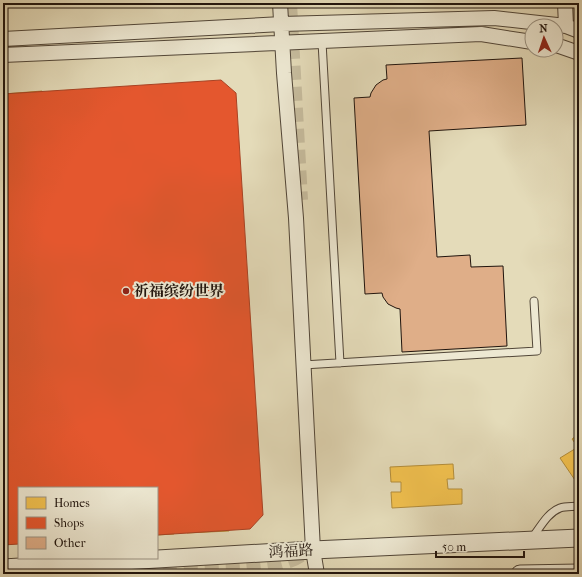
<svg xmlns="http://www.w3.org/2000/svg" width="582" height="577" font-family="'IM FELL French Canon','Noto Serif SC',serif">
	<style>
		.homes { fill: #f2c14e; stroke: #b38d3a }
		.shops { fill: #e4572e; stroke: #a94324 }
		.building { fill: #dfae88; stroke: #20140d }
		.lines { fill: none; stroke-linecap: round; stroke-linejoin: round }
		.minor-tunnel { stroke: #c7bd9f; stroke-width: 14; stroke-dasharray: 14 7; stroke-linecap: butt }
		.service-casing { stroke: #514638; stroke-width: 9 }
		.minor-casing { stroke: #514638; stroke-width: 16 }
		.tertiary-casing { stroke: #514638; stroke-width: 19 }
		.service { stroke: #ede8d2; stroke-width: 7 }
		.minor { stroke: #ede8d2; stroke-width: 14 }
		.tertiary { stroke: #ede8d2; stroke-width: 17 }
		.poi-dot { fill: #8f2418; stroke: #ede8d2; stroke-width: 1.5 }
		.labels { text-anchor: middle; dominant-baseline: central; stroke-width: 4; stroke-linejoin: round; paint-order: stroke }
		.poi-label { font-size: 15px; font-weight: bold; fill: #20140d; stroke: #ede8d2; text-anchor: start }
		.street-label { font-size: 15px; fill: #20140d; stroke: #ede8d2 }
	</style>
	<rect width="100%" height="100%" fill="#e4dbb9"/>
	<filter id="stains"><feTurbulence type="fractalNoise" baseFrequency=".005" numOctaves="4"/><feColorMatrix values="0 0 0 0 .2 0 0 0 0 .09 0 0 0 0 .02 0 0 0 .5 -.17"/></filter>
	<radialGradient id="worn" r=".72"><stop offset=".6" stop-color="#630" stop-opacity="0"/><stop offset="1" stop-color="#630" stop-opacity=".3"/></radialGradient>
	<path class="homes" d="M42 91 44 127 3 130V94Z
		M202 99 203 121 223 120 224 138H214L215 147 218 146 219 159 177 162 175 133 159 134 157 102Z
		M101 134 103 171 82 172 84 196 50 198 47 149 70 148 69 136Z
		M84 196 85 220 106 219 108 255 77 257 76 246 54 247 50 198Z
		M236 267 238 299 222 301 224 329 182 332 181 319H184V310L174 311 173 293 193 292 192 270Z
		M152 272 153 294 173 293 174 311 165 312V320H169L170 333 128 335 126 307 110 308 107 275Z
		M37 293 39 328 3 330V295Z
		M77 349V360L100 359 103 408 70 411 68 386 47 388 45 351Z
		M103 408 106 458 84 459V470L53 472 50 436 72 435 70 411Z
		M579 434V486L560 458 578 447 572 439Z
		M453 464 454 479H447L448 489H462V504L392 508 391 492H401V482H391L390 467Z
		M241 469 243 502 227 503 229 531 187 533 186 521H189V512L179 513 178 495 198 494 196 472Z
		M157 474 158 496 178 495 179 513 170 514V522H174V534L157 535V488H113L112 477Z
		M19 504V539L3 540V505Z"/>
	<path class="shops" d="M221 80 236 93 263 515 250 529 157 535V488H19V544L3 545V94Z"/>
	<path class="building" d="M522 58 526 125 429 131 437 257 470 255 471 267 503 266 507 346 402 352 400 309 396 308 388 304 383 297 382 293 365 294 354 98 370 97 371 93 376 85 383 80 387 79 386 65Z"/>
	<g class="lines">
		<path class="minor-tunnel" d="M290 3 301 200
			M142 574 246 569C265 567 293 565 307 550"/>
		<defs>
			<path id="service" d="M322 42 340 363
				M303 365 537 351 534 301
				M532 538C540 528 547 513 560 508 566 506 573 507 579 506"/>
			<path id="minor" d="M280 3 284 73 296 218 313 550 317 574
				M565 3 566 26
				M3 39 282 24 494 18 566 26 579 31
				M556 45 579 53
				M3 55 481 34 532 42"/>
			<path id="tertiary" d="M3 568 313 550 579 538
				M520 574 579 573"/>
		</defs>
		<use href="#service" class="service-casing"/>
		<use href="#minor" class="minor-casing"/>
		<use href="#tertiary" class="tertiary-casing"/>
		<use href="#service" class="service"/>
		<use href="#minor" class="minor"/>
		<use href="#tertiary" class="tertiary"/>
	</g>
	<circle class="poi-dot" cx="126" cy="291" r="4"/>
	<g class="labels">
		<g class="poi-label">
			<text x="134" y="291">祈福缤纷世界</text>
		</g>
		<g class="street-label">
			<text transform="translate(291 551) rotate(-3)">鸿福路</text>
		</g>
	</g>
	<rect width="582" height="577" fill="none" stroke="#e4dbb9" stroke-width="16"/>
	<rect x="4" y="4" width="574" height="569" fill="none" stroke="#20140d" stroke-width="2"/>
	<rect x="8" y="8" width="566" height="561" fill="none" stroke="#20140d"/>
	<rect x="18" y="487" width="140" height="72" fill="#ede8d2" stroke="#9b9383"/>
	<rect x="26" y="497" width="20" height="12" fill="#f2c14e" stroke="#9b9383"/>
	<text x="54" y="507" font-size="12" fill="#20140d">Homes</text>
	<rect x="26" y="517" width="20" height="12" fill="#e4572e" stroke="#9b9383"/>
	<text x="54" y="527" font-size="12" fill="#20140d">Shops</text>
	<rect x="26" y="537" width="20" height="12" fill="#dfae88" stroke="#9b9383"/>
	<text x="54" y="547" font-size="12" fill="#20140d">Other</text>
	<g transform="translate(544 38) rotate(357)"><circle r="19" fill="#ede8d2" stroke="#9b9383"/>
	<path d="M0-3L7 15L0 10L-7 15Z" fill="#8f2418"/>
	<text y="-6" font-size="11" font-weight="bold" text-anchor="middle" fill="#20140d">N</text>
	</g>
	<path d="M436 551v6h88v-6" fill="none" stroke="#20140d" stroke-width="2"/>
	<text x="442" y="551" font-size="12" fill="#20140d" stroke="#ede8d2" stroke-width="3" paint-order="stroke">50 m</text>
	<rect width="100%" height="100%" filter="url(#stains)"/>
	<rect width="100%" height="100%" fill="url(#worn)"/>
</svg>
